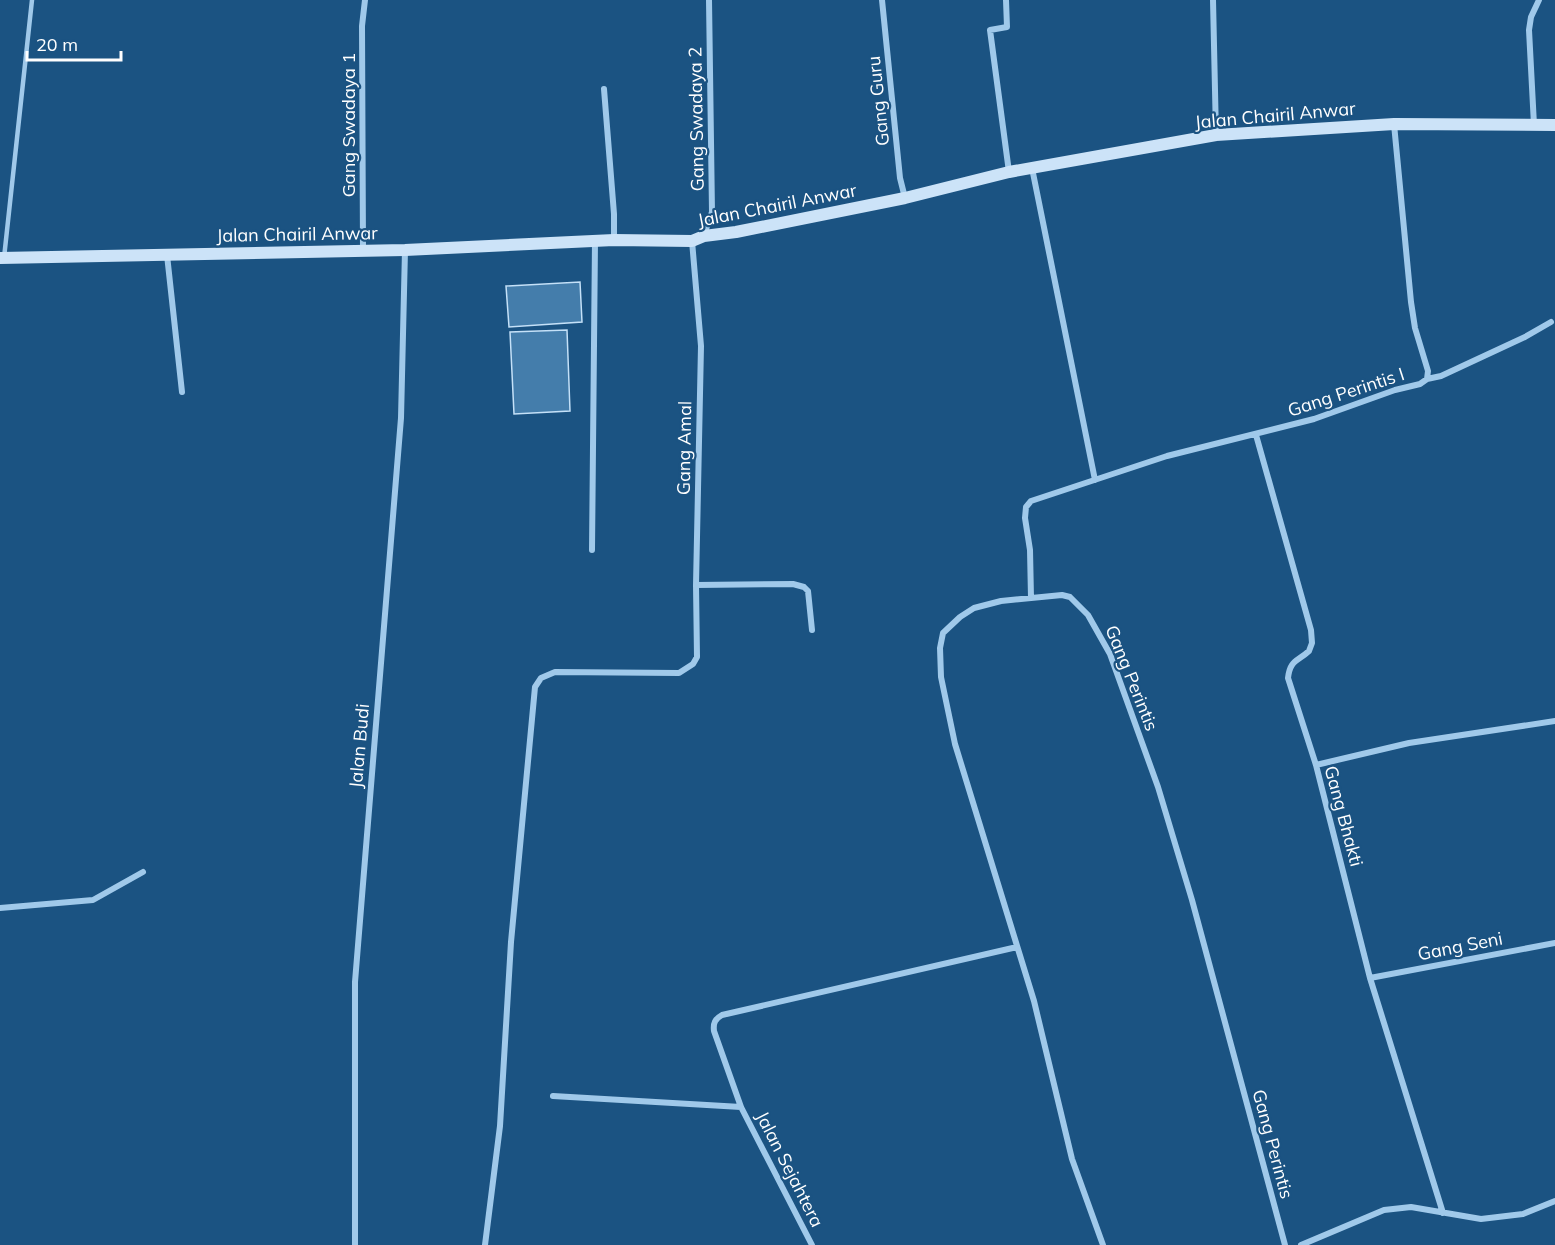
<svg xmlns="http://www.w3.org/2000/svg" width="1555" height="1245" font-family="Mulish,sans-serif">
	<style>
		.building { fill: #447dab; stroke: #c5e1f8; stroke-width: 1.5 }
		.lines { fill: none; stroke-linecap: round; stroke-linejoin: round }
		.lane { stroke: #a0c9ea; stroke-width: 4.5 }
		.street { stroke: #a0c9ea; stroke-width: 6 }
		.secondary { stroke: #cce3f8; stroke-width: 12 }
		.labels { text-anchor: middle; dominant-baseline: central; stroke-width: 4.5; stroke-linejoin: round; paint-order: stroke }
		.street-label { font-size: 18px; fill: #fff; stroke: #1b5382 }
	</style>
	<rect width="100%" height="100%" fill="#1b5382"/>
	<path class="building" d="M580 282 582 322 509 327 506 286Z
		M567 330 570 411 514 414 510 332Z"/>
	<g class="lines">
		<path class="lane" d="M4 258 32 0"/>
		<path class="street" d="M882 0 900 178 905 198
			M1006 0 1007 27 990 30 1009 172
			M1213 0 1216 135
			M604 89 614 214V240
			M1534 125 1529 30 1531 17 1539 0
			M1032 168 1095 480
			M704 235 712 212 709 0
			M363 251 362 26 365 0
			M167 255 182 392
			M1427 379 1441 376 1525 337 1551 322
			M1256 435 1311 630 1312 643 1309 651C1297 662 1290 660 1288 678L1316 765 1370 978 1443 1213
			M592 550 595 241
			M696 585 793 584 804 587 808 591 812 630
			M1031 598 1030 550 1025 518 1026 507 1031 501 1167 456 1314 419 1395 390 1420 384 1427 379 1428 371 1415 328 1411 302 1394 124
			M1316 765 1409 743 1555 721
			M0 908 93 900 143 872
			M1370 978 1555 943
			M553 1096 741 1107
			M355 1245V982L401 418 405 250
			M485 1245 500 1126 511 942 535 687 541 678 555 672 679 673 693 664 697 657 696 585 701 346 692 241
			M812 1245 741 1107 714 1031C713 1023 715 1019 722 1015L1017 947
			M1103 1245 1072 1159 1034 1001 955 744 941 677 940 648 943 633 960 617 974 608 1001 601 1062 595 1070 597 1088 615 1110 654 1158 787 1192 900 1285 1245
			M1301 1245 1384 1210 1411 1207 1481 1219 1523 1214 1555 1201"/>
		<path class="secondary" d="M0 258 405 250 614 240 692 241 704 236 736 232 905 198 1009 172 1216 135 1394 124 1555 125"/>
	</g>
	<g class="labels">
		<g class="street-label">
			<text transform="translate(878 101) rotate(-96)">Gang Guru</text>
			<text transform="translate(1275 115) rotate(-5)">Jalan Chairil Anwar</text>
			<text transform="translate(696 119) rotate(-91)">Gang Swadaya 2</text>
			<text transform="translate(348 125) rotate(-90)">Gang Swadaya 1</text>
			<text transform="translate(777 205) rotate(-11)">Jalan Chairil Anwar</text>
			<text transform="translate(297 234) rotate(-1)">Jalan Chairil Anwar</text>
			<text transform="translate(1346 392) rotate(-18)">Gang Perintis I</text>
			<text transform="translate(684 448) rotate(-89)">Gang Amal</text>
			<text transform="translate(1132 678) rotate(68)">Gang Perintis</text>
			<text transform="translate(359 746) rotate(-85)">Jalan Budi</text>
			<text transform="translate(1344 816) rotate(75)">Gang Bhakti</text>
			<text transform="translate(1460 946) rotate(-11)">Gang Seni</text>
			<text transform="translate(1273 1144) rotate(75)">Gang Perintis</text>
			<text transform="translate(790 1169) rotate(63)">Jalan Sejahtera</text>
		</g>
	</g>
	<path d="M27 51v9h94v-9" fill="none" stroke="#ffffff" stroke-width="3"/>
	<text x="36" y="51" font-size="18" fill="#ffffff" stroke="#1b5382" stroke-width="4.5" paint-order="stroke">20 m</text>
</svg>
